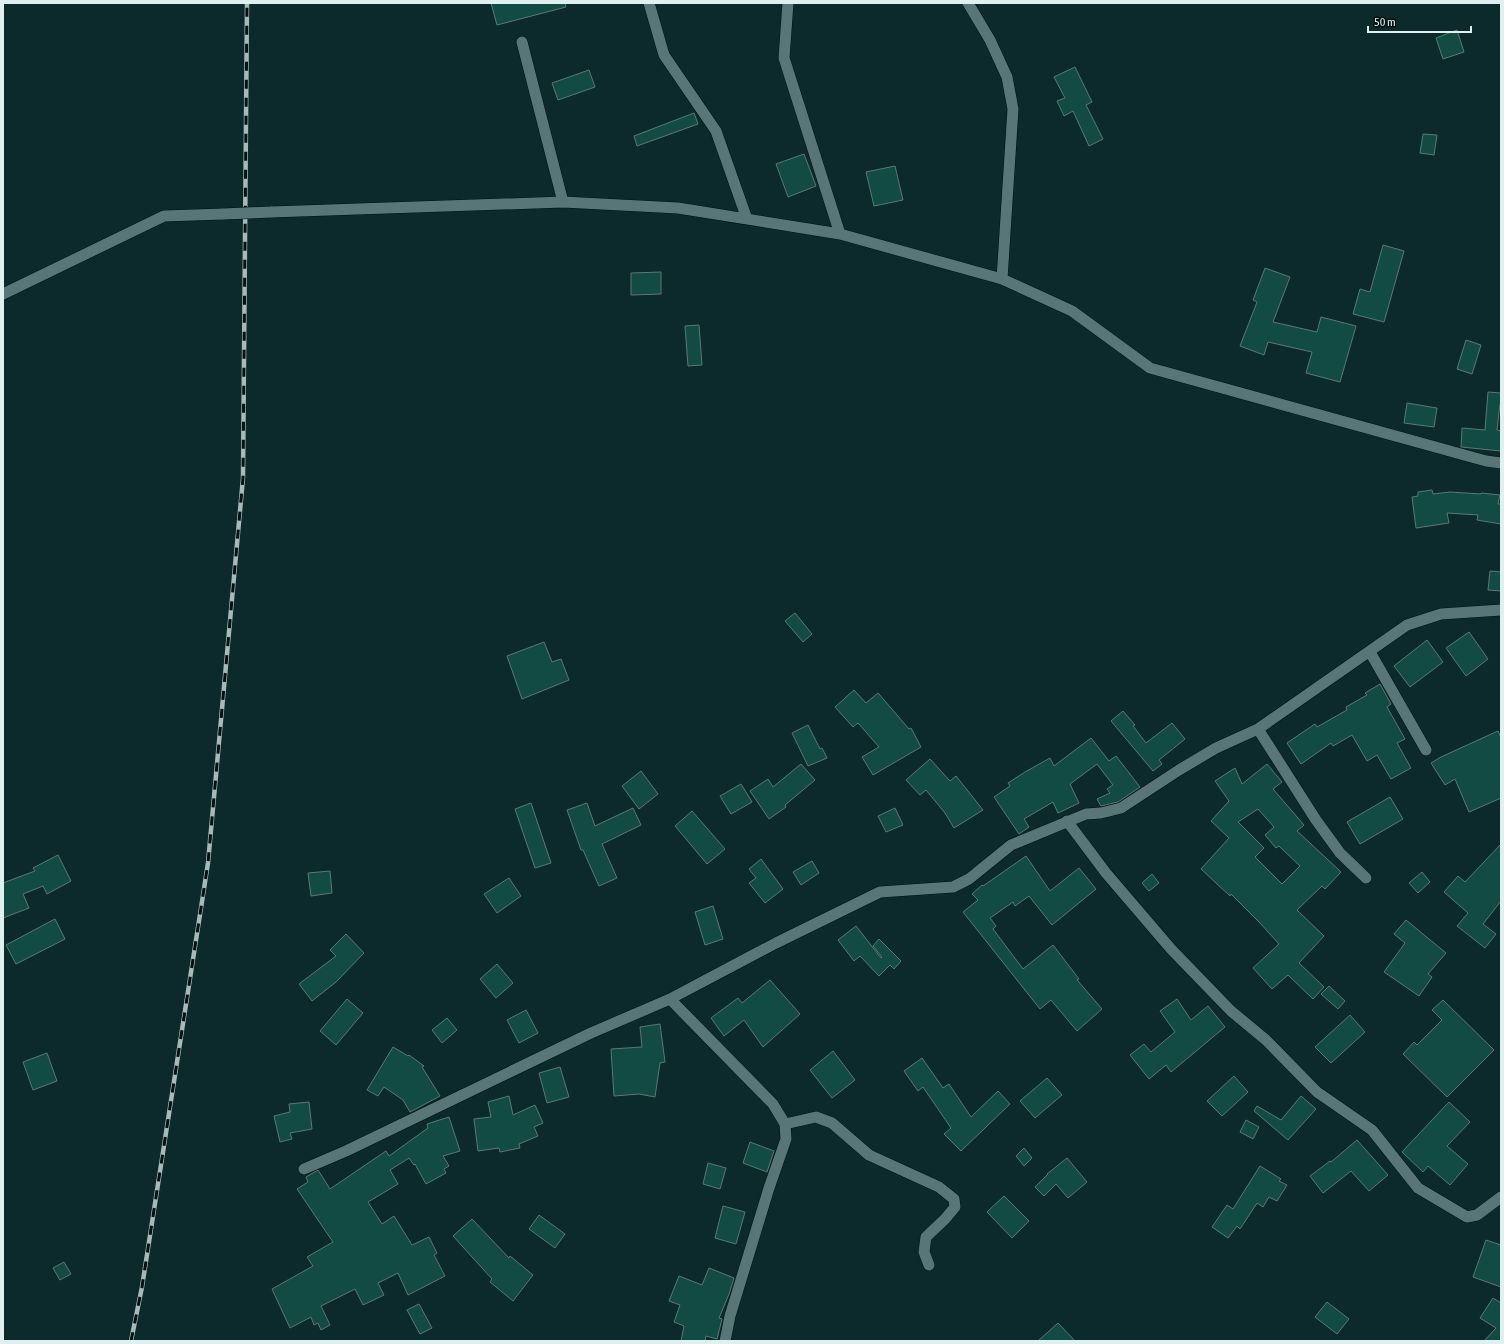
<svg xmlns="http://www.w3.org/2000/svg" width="1504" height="1344" font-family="'Asap Condensed',sans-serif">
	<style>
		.building { fill: #114b43; stroke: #5c7973; fill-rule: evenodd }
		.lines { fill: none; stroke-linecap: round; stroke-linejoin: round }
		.street-casing { stroke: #001113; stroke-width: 12 }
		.street { stroke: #587678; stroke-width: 11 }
		.rail-casing { stroke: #a5baba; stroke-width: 4.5 }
		.rail { stroke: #051011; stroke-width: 3; stroke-dasharray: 9; stroke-linecap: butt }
		.street-bridge-casing { stroke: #001113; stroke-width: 12; stroke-linecap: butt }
		.street-bridge { stroke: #587678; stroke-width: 11 }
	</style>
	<rect width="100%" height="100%" fill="#0c2a2b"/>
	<path class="building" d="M491 3H565L566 7 497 25Z
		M1457 30 1464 52 1443 59 1436 38Z
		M1075 67 1092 102 1086 105 1103 139 1089 146 1073 111 1064 116 1057 101 1065 98 1054 77Z
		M589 70 595 87 558 100 552 83Z
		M694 113 698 124 637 146 634 136Z
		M1423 134 1437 135 1434 155 1420 153Z
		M804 154 816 186 788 197 776 164Z
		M895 166 903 200 874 206 866 172Z
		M1383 245 1404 251 1384 322 1353 314 1360 289 1370 292Z
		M1265 268 1290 277 1273 322 1317 332 1321 317 1356 326 1340 382 1306 373 1312 352 1268 342 1264 355 1240 346 1257 302 1253 300Z
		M661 272V294L631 295V273Z
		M699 325 702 365 688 366 685 326Z
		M1466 340 1481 345 1472 374 1457 369Z
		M1488 392 1501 393V404H1500L1497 430 1501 431V451L1461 447 1462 428 1485 430Z
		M1407 403 1437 408 1434 427 1404 423Z
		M1432 490 1433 494 1450 492 1481 494V493L1500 495 1498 504H1501V524L1477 520 1478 515 1447 513 1449 523 1416 528 1412 497 1418 496V492Z
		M1490 571 1501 572V591L1488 590Z
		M795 613 812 634 803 642 785 621Z
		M1469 632 1488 659 1466 676 1446 648Z
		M1427 640 1443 662 1410 687 1394 666Z
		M544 642 552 662 561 659 569 680 522 699 507 656Z
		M1380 684 1391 704 1387 707 1405 739 1397 743 1411 768 1391 779 1377 755 1367 761 1352 735 1333 746 1331 743 1301 764 1287 743 1315 724 1317 727 1347 710 1346 707 1367 695 1365 693Z
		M854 690 866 703 878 693 909 729 911 728 921 747 873 775 862 757 879 747 858 723 853 727 835 707Z
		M1123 711 1135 725 1133 726 1146 743 1172 723 1185 739 1159 760 1162 764 1153 771 1111 721Z
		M808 725 820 749 822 748 827 758 808 766 792 733Z
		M1498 731 1501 738V798L1469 812 1455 779 1445 785 1431 763 1441 757Z
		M1091 738 1109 761 1116 756 1140 787 1118 802 1101 806 1097 799 1110 793 1107 789 1113 785 1097 764 1070 784 1079 803 1058 813 1053 802 1024 819 1029 827 1019 834 994 797 1010 786 1008 783 1025 772 1050 758 1054 766Z
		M930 759 950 781 956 776 983 810 954 828 945 813 926 790 920 795 906 780Z
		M801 764 815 780 785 805 786 807 769 819 750 791 768 779 773 787Z
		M1267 764 1282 782 1273 789 1304 825 1297 831 1341 872 1325 889 1322 886 1297 910 1324 936 1299 963 1324 987 1313 999 1288 975 1272 989 1253 968 1279 944 1260 923 1231 894 1230 896 1201 869 1229 838 1211 821 1229 801 1215 781 1235 768 1242 784ZM1258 809 1274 827 1265 835 1276 848 1279 846 1300 866 1282 884 1255 857 1264 848 1238 822Z
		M641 771 658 794 639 809 622 786Z
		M741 784 752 802 731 814 720 796Z
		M1390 797 1403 819 1360 844 1347 822Z
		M531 803 551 863 535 868 515 809Z
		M587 803 595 826 633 808 641 825 602 844 617 878 599 886 583 850H581L567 810Z
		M895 808 903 825 886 832 878 816Z
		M692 811 725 849 707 864 675 826Z
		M1501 844V901L1483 924 1496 934 1485 948 1457 926 1468 913 1444 892 1458 876 1465 882Z
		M58 855 71 881 47 894 43 886 23 894 29 908 3 918V883L35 871 33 868Z
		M1026 856 1050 891 1079 868 1096 889 1052 925 1029 896 1015 906 1013 902 990 918 996 926 993 929 1023 969 1053 945 1079 979 1077 980 1102 1009 1077 1031 1051 1000 1040 1009 963 912 978 900 972 894 982 885 983 886Z
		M761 859 783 889 765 903 749 883 756 878 749 869Z
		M812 861 819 873 801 885 793 872Z
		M330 871 332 893 311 896 308 873Z
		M1422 872 1430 882 1418 893 1409 883Z
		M1152 874 1159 883 1149 891 1142 883Z
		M509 878 521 896 497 913 484 894Z
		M713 906 723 939 705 945 695 912Z
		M55 919 65 939 16 964 6 945Z
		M1406 920 1446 953 1428 974 1432 977 1419 996 1384 972 1405 943 1394 934Z
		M856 926 881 958 882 957 873 946 879 939 901 961 894 969 890 965 879 976 860 956 854 961 838 940Z
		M346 934 364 953 336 982 312 1001 299 984 336 956 330 950Z
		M497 964 513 983 496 998 480 979Z
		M770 980 800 1014 763 1047 744 1020 724 1036 711 1018 738 998 742 1003Z
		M1329 986 1345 1001 1338 1009 1321 994Z
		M347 999 363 1013 336 1045 320 1031Z
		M1177 999 1191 1020 1208 1006 1225 1027 1171 1072 1166 1065 1149 1079 1130 1055 1144 1044 1151 1052 1175 1032 1160 1011Z
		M1443 1000 1494 1050 1447 1097 1403 1054 1414 1042 1417 1045 1442 1020 1432 1010Z
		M526 1010 538 1033 519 1043 507 1020Z
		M1350 1015 1365 1032 1331 1063 1315 1047Z
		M447 1018 457 1030 442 1043 432 1030Z
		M660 1024 665 1062 660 1063 655 1097 639 1094 614 1096 611 1049 642 1047 640 1027Z
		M393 1047 408 1056 409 1055 424 1066 422 1067 440 1096 410 1112 403 1100 384 1087 378 1096 367 1090Z
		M833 1051 855 1080 832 1098 810 1070Z
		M47 1053 57 1081 33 1090 23 1062Z
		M922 1058 943 1088 949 1084 971 1117 998 1091 1010 1104 961 1151 944 1134 951 1128 923 1087 918 1091 904 1071Z
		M560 1067 569 1097 547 1103 539 1073Z
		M1234 1076 1248 1092 1222 1116 1207 1101Z
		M1047 1078 1062 1095 1035 1118 1020 1101Z
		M509 1096 513 1115 535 1105 543 1123 534 1127 538 1136 519 1144 520 1148 500 1152 499 1148 478 1151 474 1119 491 1117 488 1102Z
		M1301 1096 1316 1109 1288 1140 1254 1111 1257 1106 1281 1120Z
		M309 1102 312 1129 290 1133 292 1139 280 1142 274 1116 290 1112 289 1104Z
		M1449 1102 1470 1122 1447 1146 1468 1164 1450 1185 1428 1166 1423 1172 1402 1152Z
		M449 1117 460 1151 443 1156 449 1166 444 1169 446 1173 426 1184 415 1164 414 1165 409 1158 390 1170 398 1184 368 1202 382 1224 394 1216 412 1245 429 1237 437 1253 434 1255 445 1276 408 1295 398 1273 378 1283 384 1295 363 1305 355 1289 321 1306 330 1325 321 1330 318 1323 314 1325 311 1317 290 1328 272 1289 313 1266 307 1257 333 1242 297 1189 308 1182 306 1177 318 1170 330 1189 386 1151 389 1156 428 1128 427 1124Z
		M1246 1120 1259 1127 1253 1139 1240 1132Z
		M1357 1140 1388 1175 1369 1191 1351 1171 1323 1193 1310 1176 1330 1161 1331 1162Z
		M750 1142 774 1151 767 1172 743 1163Z
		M1024 1148 1032 1158 1024 1166 1016 1156Z
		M1067 1158 1087 1182 1068 1198 1056 1184 1044 1196 1035 1187 1048 1174H1047Z
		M708 1163 726 1168 720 1189 703 1184Z
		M1260 1166 1281 1179 1279 1181 1287 1185 1277 1201 1269 1197 1263 1207 1257 1203 1240 1229 1237 1226 1228 1238 1212 1227 1227 1205 1233 1209Z
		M1004 1196 1029 1221 1012 1238 987 1212Z
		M723 1206 745 1212 736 1244 715 1238Z
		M539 1215 565 1234 555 1248 529 1229Z
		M472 1219 509 1258 510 1256 533 1275 513 1301 490 1282 492 1279 453 1236Z
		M1486 1240 1501 1245V1287L1473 1277Z
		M64 1262 71 1274 60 1280 53 1268Z
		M709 1268 734 1278 729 1294 719 1318 722 1319 717 1339 706 1336 705 1341H681L684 1326 674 1322 680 1305 669 1301 679 1276 702 1285Z
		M1493 1298 1501 1303V1341H1484L1496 1328 1480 1318Z
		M1327 1302 1349 1319 1337 1334 1315 1317Z
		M419 1304 432 1328 420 1334 407 1310Z
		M1058 1323 1075 1341H1038Z"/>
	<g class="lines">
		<defs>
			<path id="street" d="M649 3 664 55 716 131 747 219
				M788 3 784 58 840 234
				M968 3 990 40 1007 77 1013 109 1002 279
				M522 42 563 202
				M271 212 563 202 678 208 840 234 1002 279 1072 311 1150 368 1486 461 1501 463
				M3 294 164 216 223 214
				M1370 652 1426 750
				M1258 729 1316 820 1340 853 1366 878
				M1067 821 1106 873 1171 949 1231 1011 1266 1040 1317 1092 1372 1130 1418 1188 1467 1217 1477 1215 1501 1197
				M670 999 773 1104 785 1124 786 1139 769 1188 730 1316 725 1341
				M785 1124 816 1117 832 1123 869 1155 939 1187 954 1199 955 1207 945 1219 926 1237 924 1252 929 1265
				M304 1169 346 1151 591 1033 670 999 776 943 880 892 953 887 969 879 1011 845 1086 814 1101 813 1121 808 1179 770 1216 748 1258 729 1407 625 1441 614 1501 610"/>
		</defs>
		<use href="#street" class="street-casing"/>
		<use href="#street" class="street"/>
		<defs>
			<path id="rail" d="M131 1341 142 1287 208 863 243 478 247 3"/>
		</defs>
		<use href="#rail" class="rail-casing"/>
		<use href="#rail" class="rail"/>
		<defs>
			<path id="street-bridge" d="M223 214 271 212"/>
		</defs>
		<use href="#street-bridge" class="street-bridge-casing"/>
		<use href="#street-bridge" class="street-bridge"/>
	</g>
	<rect width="1504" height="1344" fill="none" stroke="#dff0f0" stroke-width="8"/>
	<path d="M1368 26v6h103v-6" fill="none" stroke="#dff0f0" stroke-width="2"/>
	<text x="1374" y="26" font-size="12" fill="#dff0f0" stroke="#051011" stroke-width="3" paint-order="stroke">50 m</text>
</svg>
